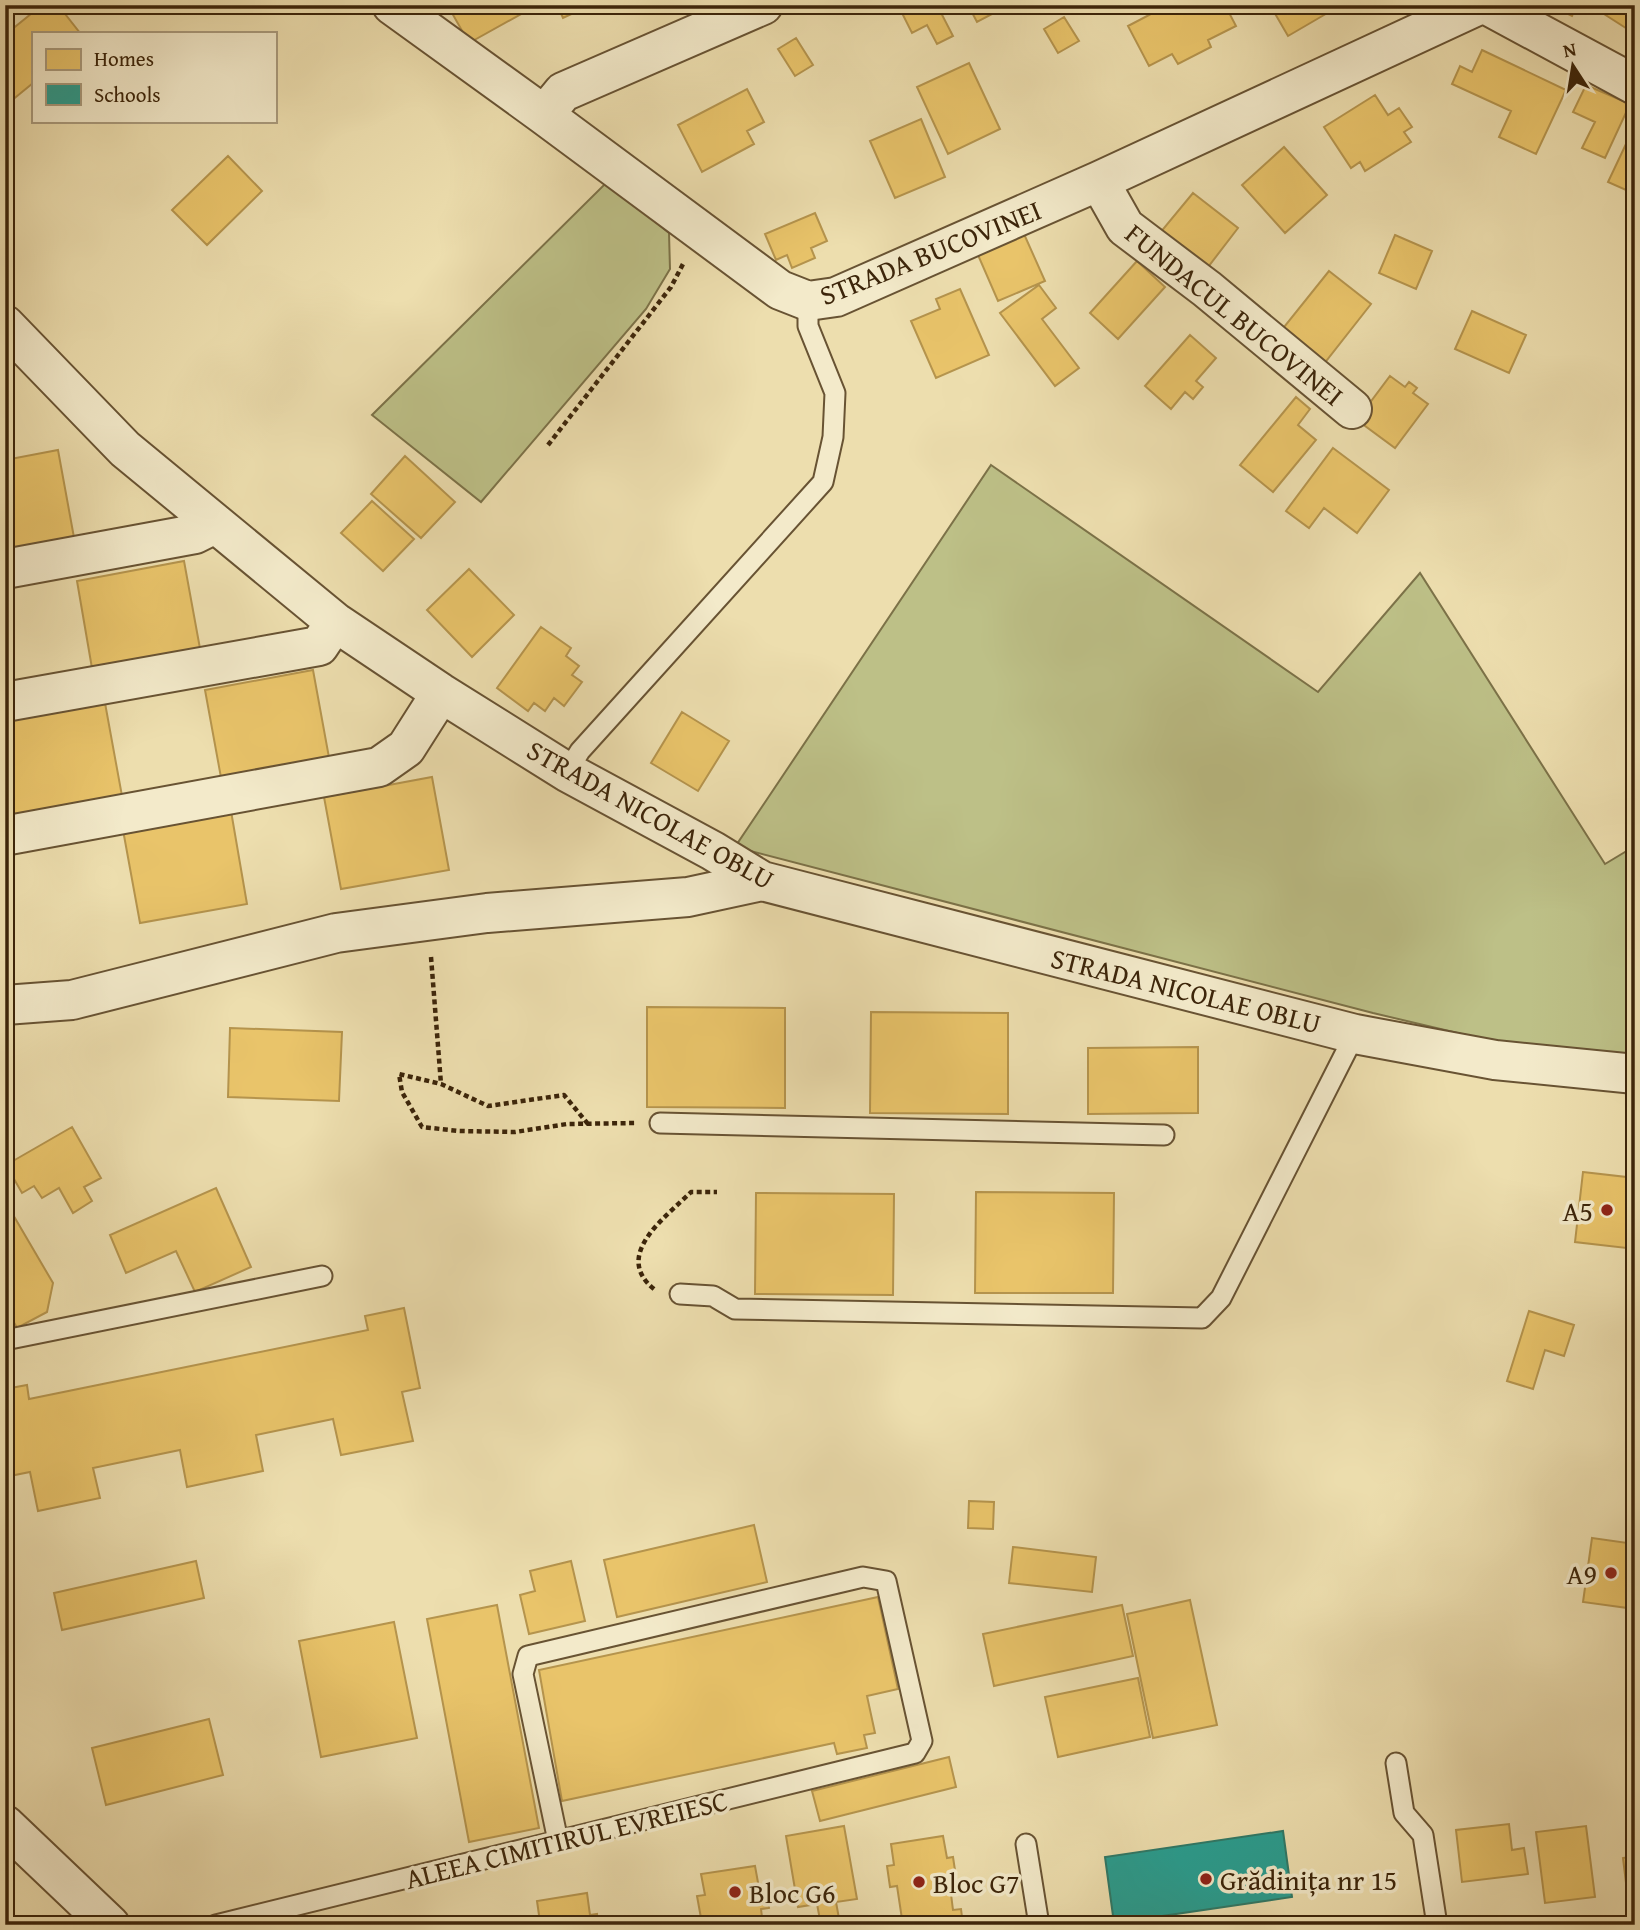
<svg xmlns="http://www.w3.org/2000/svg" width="1640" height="1930" font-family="'Gentium Book Plus',serif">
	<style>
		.green { fill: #bdc087; stroke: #7c7248; stroke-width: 2 }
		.homes { fill: #e9c46a; stroke: #b5944d; stroke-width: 2 }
		.schools { fill: #2a9d8f; stroke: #2f7967; stroke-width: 2 }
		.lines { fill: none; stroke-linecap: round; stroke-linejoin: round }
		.service-casing { stroke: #685333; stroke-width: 23 }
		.minor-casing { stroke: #685333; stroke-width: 42 }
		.path { stroke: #3c250a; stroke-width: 4.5; stroke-dasharray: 5 3.5; stroke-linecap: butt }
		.service { stroke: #f3eaca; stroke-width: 19 }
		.minor { stroke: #f3eaca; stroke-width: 38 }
		.poi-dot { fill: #8f2418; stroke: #f3eaca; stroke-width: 2.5 }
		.labels { text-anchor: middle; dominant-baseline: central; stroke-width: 7; stroke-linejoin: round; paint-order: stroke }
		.street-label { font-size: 28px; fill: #3c250a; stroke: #f3eaca }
		.poi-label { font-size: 28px; fill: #3c250a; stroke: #f3eaca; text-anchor: start }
	</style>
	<rect width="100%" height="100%" fill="#eddeae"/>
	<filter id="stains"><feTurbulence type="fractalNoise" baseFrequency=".00286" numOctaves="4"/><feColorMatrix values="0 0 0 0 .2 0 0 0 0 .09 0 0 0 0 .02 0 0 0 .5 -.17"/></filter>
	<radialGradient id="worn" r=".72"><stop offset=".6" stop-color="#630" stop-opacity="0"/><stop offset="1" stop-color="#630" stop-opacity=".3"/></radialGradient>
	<path class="green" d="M607 182 669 233 670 269 646 309 481 502 372 415Z
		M991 465 1318 692 1420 573 1605 864 1635 846V1058L1504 1044 1373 1013 735 847Z"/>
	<path class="homes" d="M42 5H58L80 33H33V83L5 106V35Z
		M531 5 532 8 469 43 448 6Z
		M557 5H591L563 18Z
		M898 5H937L953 36 937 44 927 25 912 33Z
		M968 5H1009L977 22Z
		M1168 5H1225L1236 26 1208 40 1211 47 1178 64 1172 54 1149 66 1128 26Z
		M1270 5H1334L1336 8 1288 36Z
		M1550 5H1577L1572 16Z
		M1590 5H1635V28L1632 32Z
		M1064 17 1079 41 1058 53 1044 29Z
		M796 38 813 65 795 76 778 49Z
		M1482 50 1566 90 1536 154 1499 137 1511 111 1452 84 1460 66 1472 72Z
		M969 63 1000 129 948 154 917 87Z
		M1586 85 1630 104 1605 158 1582 148 1595 122 1573 112Z
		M747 89 764 122 747 131 754 144 702 172 678 125Z
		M1375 95 1388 115 1399 108 1412 127 1404 132 1411 142 1365 171 1360 162 1351 168 1324 127Z
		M921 119 945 177 895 198 870 141Z
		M1635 125V194L1608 182Z
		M1284 147 1327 195 1285 233 1242 185Z
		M228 156 262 191 207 245 172 210Z
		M1193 193 1238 228 1205 271 1159 234Z
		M815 213 827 241 811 248 815 258 792 268 787 255 776 260 765 234Z
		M1024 234 1045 281 998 301 978 255Z
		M1395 235 1432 251 1416 289 1379 273Z
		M1137 261 1165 287 1118 339 1090 313Z
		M1329 271 1371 304 1323 365 1280 332Z
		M1039 285 1056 308 1042 319 1079 368 1055 386 1000 313Z
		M960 289 989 355 936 378 911 321 940 309 936 299Z
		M1472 311 1526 335 1509 373 1455 349Z
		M1190 335 1216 358 1196 381 1203 387 1193 399 1185 392 1171 409 1145 386Z
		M1390 376 1405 387 1409 382 1417 388 1413 393 1428 404 1395 448 1357 420Z
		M1296 397 1310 409 1298 425 1316 440 1273 492 1240 465Z
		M1333 448 1389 490 1357 533 1324 508 1309 528 1286 511Z
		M58 450 75 543 5 556V460Z
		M405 456 455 502 421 538 371 494Z
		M372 501 414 539 383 571 341 533Z
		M184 561 201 654 93 674 77 581Z
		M469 569 514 615 472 657 427 610Z
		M541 627 571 648 566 656 579 666 572 675 582 682 564 706 554 698 545 711 534 703 528 711 497 688Z
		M313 670 330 763 222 783 205 690Z
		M105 703 122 796 14 816 5 766V721Z
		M682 712 729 741 698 791 651 763Z
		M432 777 449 870 341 889 324 797Z
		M231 811 247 904 140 923 123 830Z
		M647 1007 785 1008V1108L647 1107Z
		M871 1012 1008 1013V1114L870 1113Z
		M230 1028 342 1032 339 1101 228 1097Z
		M1198 1047V1113L1088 1114V1048Z
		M72 1127 101 1178 84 1187 92 1201 73 1213 59 1188 42 1198 34 1186 22 1193 6 1165Z
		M1583 1172 1635 1178V1249L1575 1242Z
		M216 1188 251 1267 195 1292 176 1251 126 1273 110 1235Z
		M976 1192 1114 1193 1113 1293H975Z
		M756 1193 894 1194 893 1295 755 1294Z
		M5 1201 53 1283 47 1312 17 1328 9 1313 5 1315Z
		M404 1308 420 1388 402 1392 413 1441 341 1455 333 1419 256 1435 263 1471 187 1487 180 1450 93 1468 100 1498 38 1511 30 1472 5 1477V1389L27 1385 29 1399 368 1330 365 1316Z
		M1529 1311 1574 1325 1564 1356 1545 1350 1533 1389 1507 1381Z
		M969 1501 994 1502 993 1529 968 1528Z
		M754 1525 767 1582 617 1617 604 1560Z
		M1592 1538 1635 1544V1609L1583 1602Z
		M1013 1547 1096 1557 1092 1592 1009 1583Z
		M196 1561 204 1598 62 1630 54 1593Z
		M571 1561 585 1621 529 1634 520 1595 535 1591 530 1571Z
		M878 1597 898 1689 867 1696 875 1733 864 1735 867 1748 837 1754 834 1743 562 1801 539 1670Z
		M1190 1600 1217 1725 1153 1738 1127 1614Z
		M497 1605 539 1828 469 1842 427 1619Z
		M1122 1605 1133 1656 994 1686 983 1634Z
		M394 1622 417 1738 321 1757 299 1641Z
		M1138 1678 1150 1737 1058 1757 1045 1697Z
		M209 1719 223 1775 106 1805 92 1748Z
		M949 1757 956 1787 820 1821 812 1791Z
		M1509 1824 1512 1850 1524 1848 1528 1874 1462 1882 1456 1830Z
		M844 1826 857 1899 836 1902 840 1924 821 1925 817 1904 798 1907 786 1836Z
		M1586 1826 1595 1897 1545 1903 1536 1832Z
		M943 1836 947 1858 953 1857 956 1877 949 1878 953 1910 961 1909 963 1925H897L896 1920 902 1919 897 1886 890 1887 887 1866 894 1865 891 1844Z
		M1635 1856V1915L1630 1916 1623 1858Z
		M755 1866 759 1888 766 1887 769 1908 761 1909 763 1925H709L708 1917 701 1918 697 1896 705 1895 701 1874Z
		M587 1893 590 1915 597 1914 598 1925H533L532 1923 540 1922 537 1901Z"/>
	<path class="schools" d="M1283 1831 1292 1897 1114 1923 1105 1857Z"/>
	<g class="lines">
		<defs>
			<path id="service" d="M567 772 580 751 823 482 833 437 835 393 808 326V301
				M660 1123 1164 1135
				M680 1294 713 1296 735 1309 1202 1318 1221 1298 1355 1034
				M5 1340 322 1276
				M1396 1763 1404 1813 1423 1835 1437 1925
				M1026 1844 1039 1925
				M216 1925 915 1753 922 1741 886 1581 863 1577 528 1656 523 1674 558 1841"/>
			<path id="minor" d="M392 5 544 115 780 290 808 301 836 297 1099 181 1479 5
				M1487 5 1635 85
				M544 115 563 92 763 5
				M1099 181 1125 227 1207 289 1352 409
				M5 325 125 449 335 622 441 693 567 772 713 851 762 881 1355 1034 1495 1060 1635 1074
				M5 569 195 534 215 524
				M5 702 319 646 335 622
				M5 833 9 835 379 767 406 748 441 693
				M5 1005 72 1000 336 933 487 913 688 897 762 881
				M5 1825 110 1925"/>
		</defs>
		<use href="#service" class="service-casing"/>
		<use href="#minor" class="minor-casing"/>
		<path class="path" d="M548 445 671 287 683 264
			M431 957 441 1084
			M588 1124 564 1095 488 1106 441 1084 399 1074 402 1092 422 1127 459 1131 515 1132 567 1124 635 1123
			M654 1289C612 1255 666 1217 691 1192H717"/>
		<use href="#service" class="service"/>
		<use href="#minor" class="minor"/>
	</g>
	<g class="poi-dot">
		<circle cx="1607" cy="1210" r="7"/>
		<circle cx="1611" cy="1573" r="7"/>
		<circle cx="1206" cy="1879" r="7"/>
		<circle cx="919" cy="1882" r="7"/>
		<circle cx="735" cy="1892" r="7"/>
	</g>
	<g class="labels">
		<g class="street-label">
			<text transform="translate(930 252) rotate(-22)">STRADA BUCOVINEI</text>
			<text transform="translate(1235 314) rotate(39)">FUNDACUL BUCOVINEI</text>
			<text transform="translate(651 814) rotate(29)">STRADA NICOLAE OBLU</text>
			<text transform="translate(1186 990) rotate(14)">STRADA NICOLAE OBLU</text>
			<text transform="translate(566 1839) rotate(-14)">ALEEA CIMITIRUL EVREIESC</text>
		</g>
		<g class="poi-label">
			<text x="1593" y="1210" text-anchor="end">A5</text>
			<text x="1597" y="1573" text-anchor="end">A9</text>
			<text x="1220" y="1879">Grădinița nr 15</text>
			<text x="933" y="1882">Bloc G7</text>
			<text x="749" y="1892">Bloc G6</text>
		</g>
	</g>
	<rect width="1640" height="1930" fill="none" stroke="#eddeae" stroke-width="28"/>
	<rect x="7" y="7" width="1626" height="1916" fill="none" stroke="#3c250a" stroke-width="3.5"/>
	<rect x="14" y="14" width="1612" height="1902" fill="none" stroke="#3c250a" stroke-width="2"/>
	<rect x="32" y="32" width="245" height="91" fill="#f3eaca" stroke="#aa9b7d" stroke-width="2"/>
	<rect x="46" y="49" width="35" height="21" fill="#e9c46a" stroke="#aa9b7d" stroke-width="2"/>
	<text x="94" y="66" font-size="21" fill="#3c250a">Homes</text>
	<rect x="46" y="84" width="35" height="21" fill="#2a9d8f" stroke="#aa9b7d" stroke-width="2"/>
	<text x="94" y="102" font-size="21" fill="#3c250a">Schools</text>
	<g transform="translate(1573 66) rotate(348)" stroke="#f3eaca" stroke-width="5" paint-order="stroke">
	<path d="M0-5L12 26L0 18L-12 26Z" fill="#3c250a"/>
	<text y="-10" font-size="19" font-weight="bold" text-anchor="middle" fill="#3c250a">N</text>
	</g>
	<rect width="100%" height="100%" filter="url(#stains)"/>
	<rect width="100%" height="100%" fill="url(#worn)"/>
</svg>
